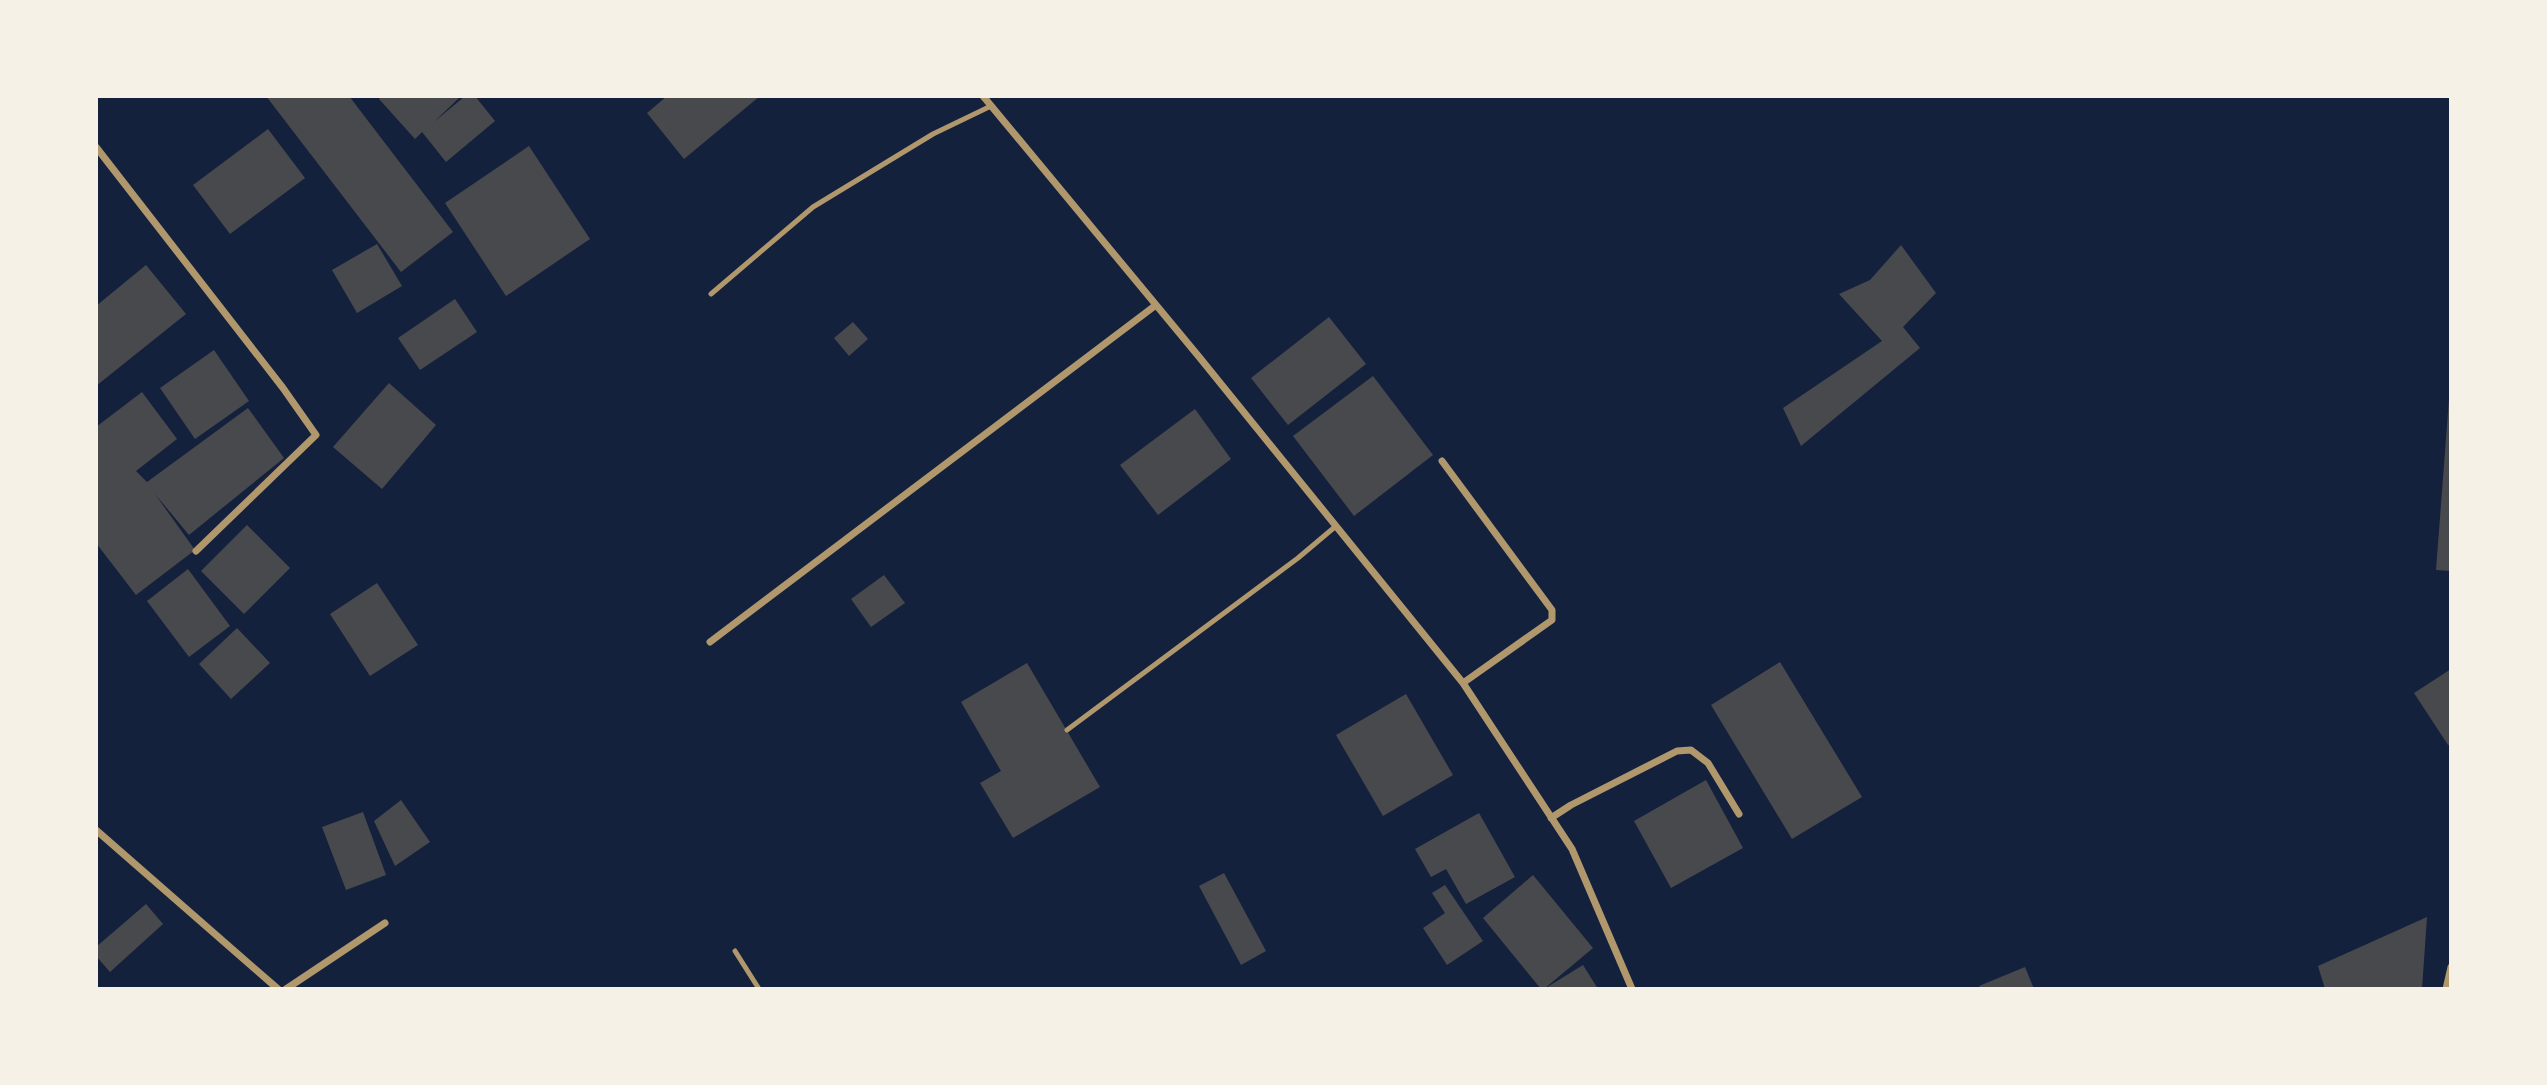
<svg xmlns="http://www.w3.org/2000/svg" width="2547" height="1085" font-family="'Space Grotesk',sans-serif">
	<style>
		.building { fill: #48494c }
		.lines { fill: none; stroke-linecap: round; stroke-linejoin: round }
		.service { stroke: #b1986c; stroke-width: 5 }
		.minor { stroke: #b1986c; stroke-width: 7 }
	</style>
	<rect width="100%" height="100%" fill="#14213d"/>
	<path class="building" d="M266 96H349L453 232 401 272Z
		M381 96H461L434 122 465 96H475L495 121 446 162 422 132 415 139 379 99Z
		M667 96H760L684 159 647 113Z
		M268 129 305 178 230 234 193 185Z
		M529 146 590 239 506 296 445 203Z
		M377 244 402 286 357 313 332 270Z
		M1901 245 1936 293 1903 327 1920 348 1801 446 1783 408 1882 341 1839 294 1870 280Z
		M146 265 186 314 96 386V306Z
		M455 299 477 332 420 370 398 338Z
		M1329 317 1366 364 1288 425 1251 378Z
		M853 322 868 339 849 356 834 338Z
		M214 350 249 401 195 439 160 388Z
		M1373 376 1433 455 1354 516 1293 436Z
		M389 383 436 425 382 489 333 447Z
		M142 392 177 439 136 471 147 482 248 408 284 458 189 535 155 494 195 550 136 595 96 543V427Z
		M2449 399H2451V571L2436 570Z
		M1195 409 1231 459 1158 515 1120 465Z
		M247 525 290 568 244 614 201 571Z
		M188 569 230 626 189 657 147 601Z
		M884 575 905 603 871 627 851 599Z
		M377 583 418 645 370 676 330 614Z
		M237 628 270 663 231 699 199 664Z
		M1780 662 1862 797 1792 839 1711 705Z
		M1027 663 1100 787 1013 838 980 783 1001 771 961 702Z
		M2451 669V744L2448 745 2414 693Z
		M1406 694 1453 775 1383 816 1336 735Z
		M1706 780 1743 848 1671 888 1634 821Z
		M401 800 430 842 395 866 374 821Z
		M363 812 386 875 346 890 322 827Z
		M1479 813 1515 877 1466 904 1446 869 1431 877 1415 849Z
		M1224 873 1266 951 1241 965 1199 886Z
		M1533 875 1593 948 1544 989H1541L1483 918Z
		M1445 885 1483 941 1447 965 1423 928 1445 913 1432 893Z
		M146 904 163 924 110 972 96 956V947Z
		M2427 917 2422 989H2325L2318 966Z
		M1583 965 1598 989H1544Z
		M2025 967 2034 989H1981L1979 986Z"/>
	<g class="lines">
		<path class="service" d="M711 294 813 207 933 134 991 106
			M1067 730 1298 558 1336 526
			M735 951 759 989"/>
		<path class="minor" d="M983 96 1200 358 1463 683 1572 849 1632 989
			M96 147 283 388 316 435 196 551
			M1442 461 1552 610V620L1463 683
			M710 642 1156 305
			M1551 818 1571 805 1677 751 1691 750 1708 763 1739 814
			M96 830 278 989
			M286 989 385 923
			M2446 989 2451 967"/>
	</g>
	<rect width="2547" height="1085" fill="none" stroke="#f6f1e7" stroke-width="196"/>
</svg>
